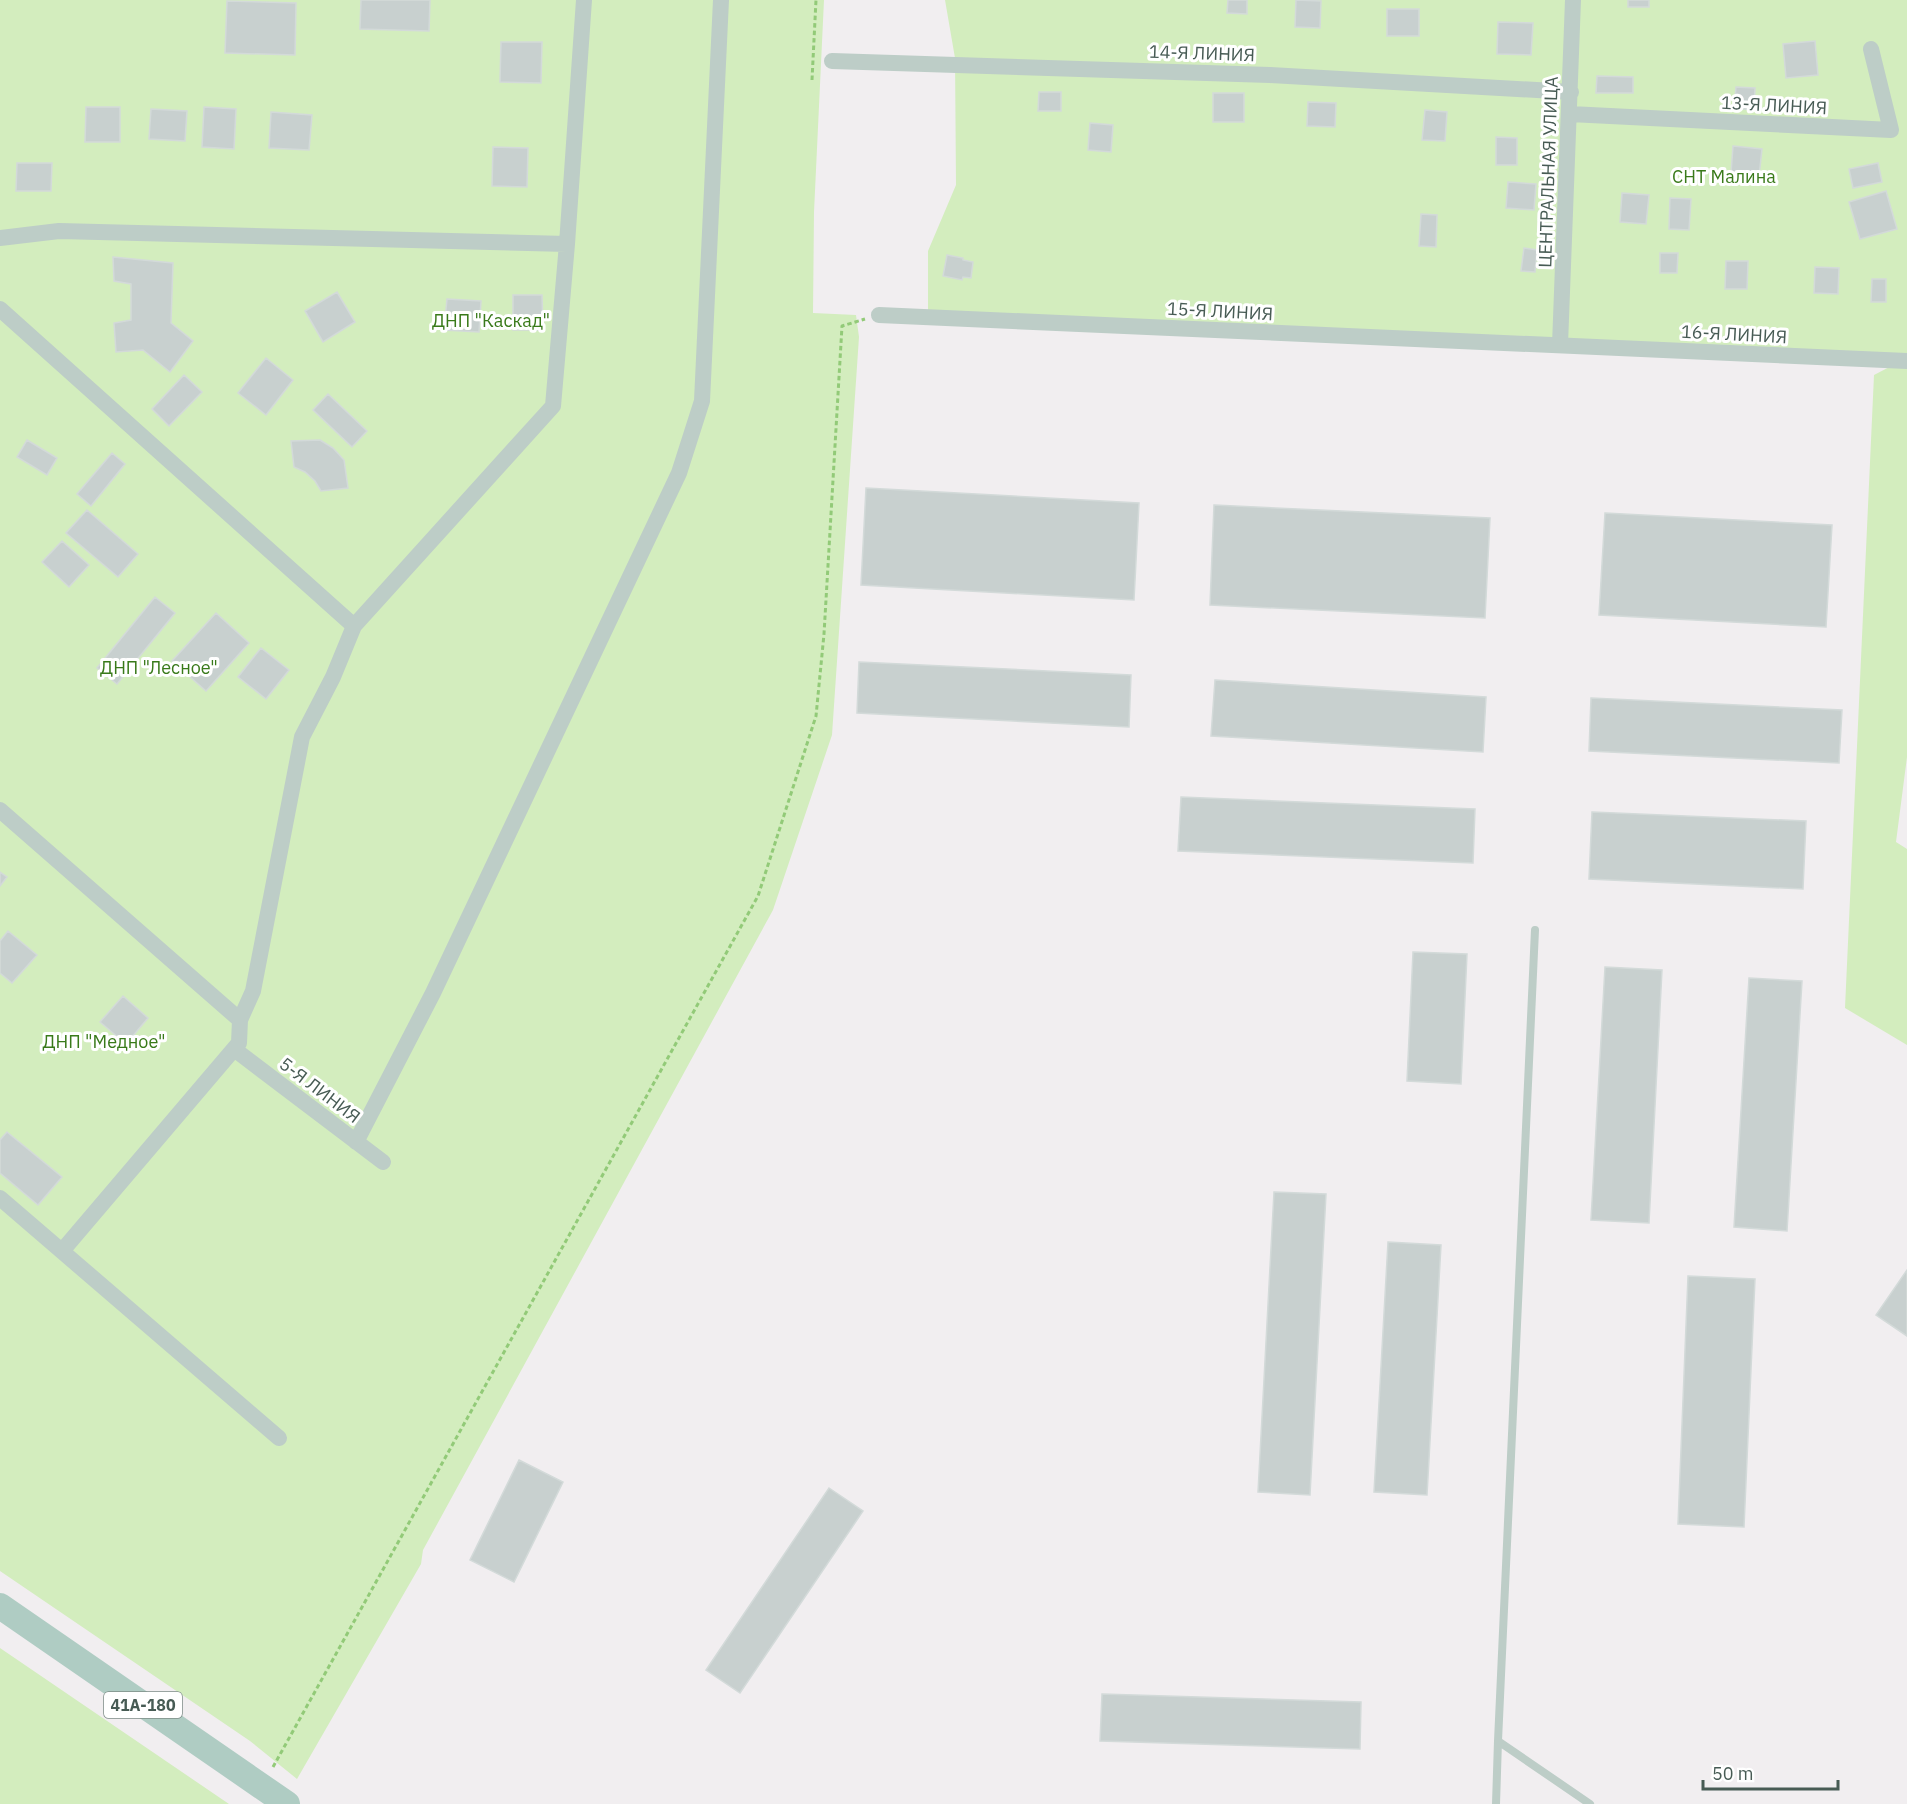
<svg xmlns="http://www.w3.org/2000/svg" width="1907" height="1804" font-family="'IBM Plex Sans',sans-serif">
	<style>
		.green { fill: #d3edbe }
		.building { fill: #c8d0cf; stroke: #d3dad9; stroke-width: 1.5 }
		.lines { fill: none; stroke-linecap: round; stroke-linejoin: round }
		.path { stroke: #92ca78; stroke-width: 3; stroke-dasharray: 4.5 3; stroke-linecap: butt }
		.lane { stroke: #bdcdc7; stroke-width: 8 }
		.street { stroke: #bdcdc7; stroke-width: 16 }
		.primary { stroke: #afccc3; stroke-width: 26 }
		.labels { text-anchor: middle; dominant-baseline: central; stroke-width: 6; stroke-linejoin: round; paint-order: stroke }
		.shield { fill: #fff; stroke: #7e8c87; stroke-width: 1.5 }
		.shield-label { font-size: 16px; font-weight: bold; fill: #475b54 }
		.street-label { font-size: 18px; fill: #475b54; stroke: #fff }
		.park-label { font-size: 18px; fill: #397a1a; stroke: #fff }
	</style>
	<rect width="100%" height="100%" fill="#f1eef0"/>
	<path class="green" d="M0 0H824L814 212 813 313 856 315 859 337 832 735 773 910 423 1550 421 1564 297 1779 250 1741 0 1571Z
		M945 0H1907V757L1896 842 1907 849V1045L1845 1008 1874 375 1899 362 928 317V251L956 185 955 58Z
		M0 1648 229 1804H0Z"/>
	<path class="building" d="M361 0H430L429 31 360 29Z
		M1228 0H1247V14L1227 13Z
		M1296 0 1321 1 1320 28 1295 27Z
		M1628 0H1649V7H1628Z
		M227 1 296 3 295 55 225 53Z
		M1387 9H1419V36H1387Z
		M1498 22 1533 23 1531 55 1497 54Z
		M1815 41 1818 75 1786 78 1783 44Z
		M501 42H542L541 83 500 82Z
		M1597 76 1633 77V93H1596Z
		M1736 87 1755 88 1754 110 1734 108Z
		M1039 92H1061V111H1038Z
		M1213 93H1244V122H1213Z
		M1308 102 1336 103 1335 127 1307 126Z
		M86 107H120V142H85Z
		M204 107 236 109 234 149 202 147Z
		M151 109 187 111 185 141 149 139Z
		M1425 110 1447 112 1445 141 1422 140Z
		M271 112 312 115 309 150 269 148Z
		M1090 123 1113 125 1111 152 1088 150Z
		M1496 137 1517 138V165H1496Z
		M1733 146 1762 149 1759 176 1731 173Z
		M493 147 528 148 527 187 492 186Z
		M17 163H52L51 191H16Z
		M1878 163 1882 182 1853 188 1849 169Z
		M1508 182 1536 184 1534 210 1506 208Z
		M1886 191 1897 229 1860 239 1849 202Z
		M1622 193 1649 195 1646 224 1620 222Z
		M1670 198 1691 199 1689 230 1669 229Z
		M1421 214 1437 215 1436 247 1419 246Z
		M1524 248 1537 250 1535 272 1521 271Z
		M1660 253H1678L1677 273H1660Z
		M947 255 963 258V260L973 262 971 278 963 277 962 280 943 276Z
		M113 257 173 263 171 323 193 341 170 372 143 350 116 352 114 323 131 320V284L114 281Z
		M1726 261H1748L1747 289H1725Z
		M1815 267 1839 268 1838 294 1814 293Z
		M1872 279H1886V302H1871Z
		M337 292 355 322 323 342 305 311Z
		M513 295H542L543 330H513Z
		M447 299 481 301 479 332 444 330Z
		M266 358 293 380 266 415 238 393Z
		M184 375 202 392 169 426 152 409Z
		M328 394 367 431 352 447 313 410Z
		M27 440 57 458 47 475 17 457Z
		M320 440 333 448 344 460 348 488 321 491 315 481 305 472 294 467 291 441Z
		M112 453 125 464 91 506 77 494Z
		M866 488 1139 503 1134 600 861 585Z
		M1214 505 1490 518 1485 618 1210 605Z
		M87 510 138 554 118 577 66 533Z
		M1605 513 1832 525 1826 627 1599 615Z
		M62 541 89 565 69 587 42 562Z
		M155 597 175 613 117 684 97 668Z
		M216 613 249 643 206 691 172 661Z
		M261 648 289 670 266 699 238 677Z
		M859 662 1131 675 1129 727 857 713Z
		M1215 680 1486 697 1483 752 1211 736Z
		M1591 698 1842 710 1839 763 1589 751Z
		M1181 797 1475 809 1473 863 1178 851Z
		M1592 812 1806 821 1803 889 1589 879Z
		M0 872 7 877 0 886Z
		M8 931 37 955 12 983 0 973V941Z
		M1413 952 1467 954 1461 1084 1407 1081Z
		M1605 967 1662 970 1649 1223 1591 1220Z
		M1749 978 1802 981 1787 1231 1734 1227Z
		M123 996 148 1018 126 1044 100 1022Z
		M7 1132 62 1177 38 1205 0 1173V1140Z
		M1274 1192 1326 1194 1310 1495 1258 1492Z
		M1388 1242 1441 1245 1427 1495 1374 1492Z
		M1907 1270V1336L1876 1315Z
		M1688 1276 1755 1279 1744 1527 1678 1524Z
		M519 1460 563 1482 514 1582 470 1560Z
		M829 1488 863 1511 740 1693 706 1670Z
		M1102 1694 1361 1702 1360 1749 1100 1741Z"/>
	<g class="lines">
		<path class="path" d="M812 80 816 0
			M273 1767 758 896 816 716 824 634 842 326 865 319"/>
		<path class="lane" d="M1498 1741 1535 930
			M1496 1804 1498 1741 1590 1804"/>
		<path class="street" d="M832 61 1270 75 1571 92
			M1570 114 1891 130 1871 49
			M0 238 59 231 567 244
			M0 309 354 626 333 677 302 737 253 991 240 1020 239 1043 62 1251
			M879 315 1907 361
			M1560 345 1573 0
			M354 626 553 406 567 244 584 0
			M0 810 240 1020
			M234 1049 383 1162
			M356 1142 433 993 679 473 702 401 721 0
			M0 1198 279 1438"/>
		<path class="primary" d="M0 1606 287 1804"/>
	</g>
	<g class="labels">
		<rect class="shield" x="104" y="1692" width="78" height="26" rx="4.5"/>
		<g class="shield-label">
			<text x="143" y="1705">41А-180</text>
		</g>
		<g class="street-label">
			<text transform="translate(1202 53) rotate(2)">14-Я ЛИНИЯ</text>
			<text transform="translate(1774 105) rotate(3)">13-Я ЛИНИЯ</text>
			<text transform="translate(1548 172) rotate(-88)">ЦЕНТРАЛЬНАЯ УЛИЦА</text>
			<text transform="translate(1220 311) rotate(3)">15-Я ЛИНИЯ</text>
			<text transform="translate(1734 334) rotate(3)">16-Я ЛИНИЯ</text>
			<text transform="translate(320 1090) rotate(37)">5-Я ЛИНИЯ</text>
		</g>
		<g class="park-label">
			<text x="1724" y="176">СНТ Малина</text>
			<text x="491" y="320">ДНП "Каскад"</text>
			<text x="159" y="667">ДНП "Лесное"</text>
			<text x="104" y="1041">ДНП "Медное"</text>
		</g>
	</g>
	<path d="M1703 1780v9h135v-9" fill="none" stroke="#475b54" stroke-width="3"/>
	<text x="1712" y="1780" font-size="18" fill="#475b54" stroke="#ffffff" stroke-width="4.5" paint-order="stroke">50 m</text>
</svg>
